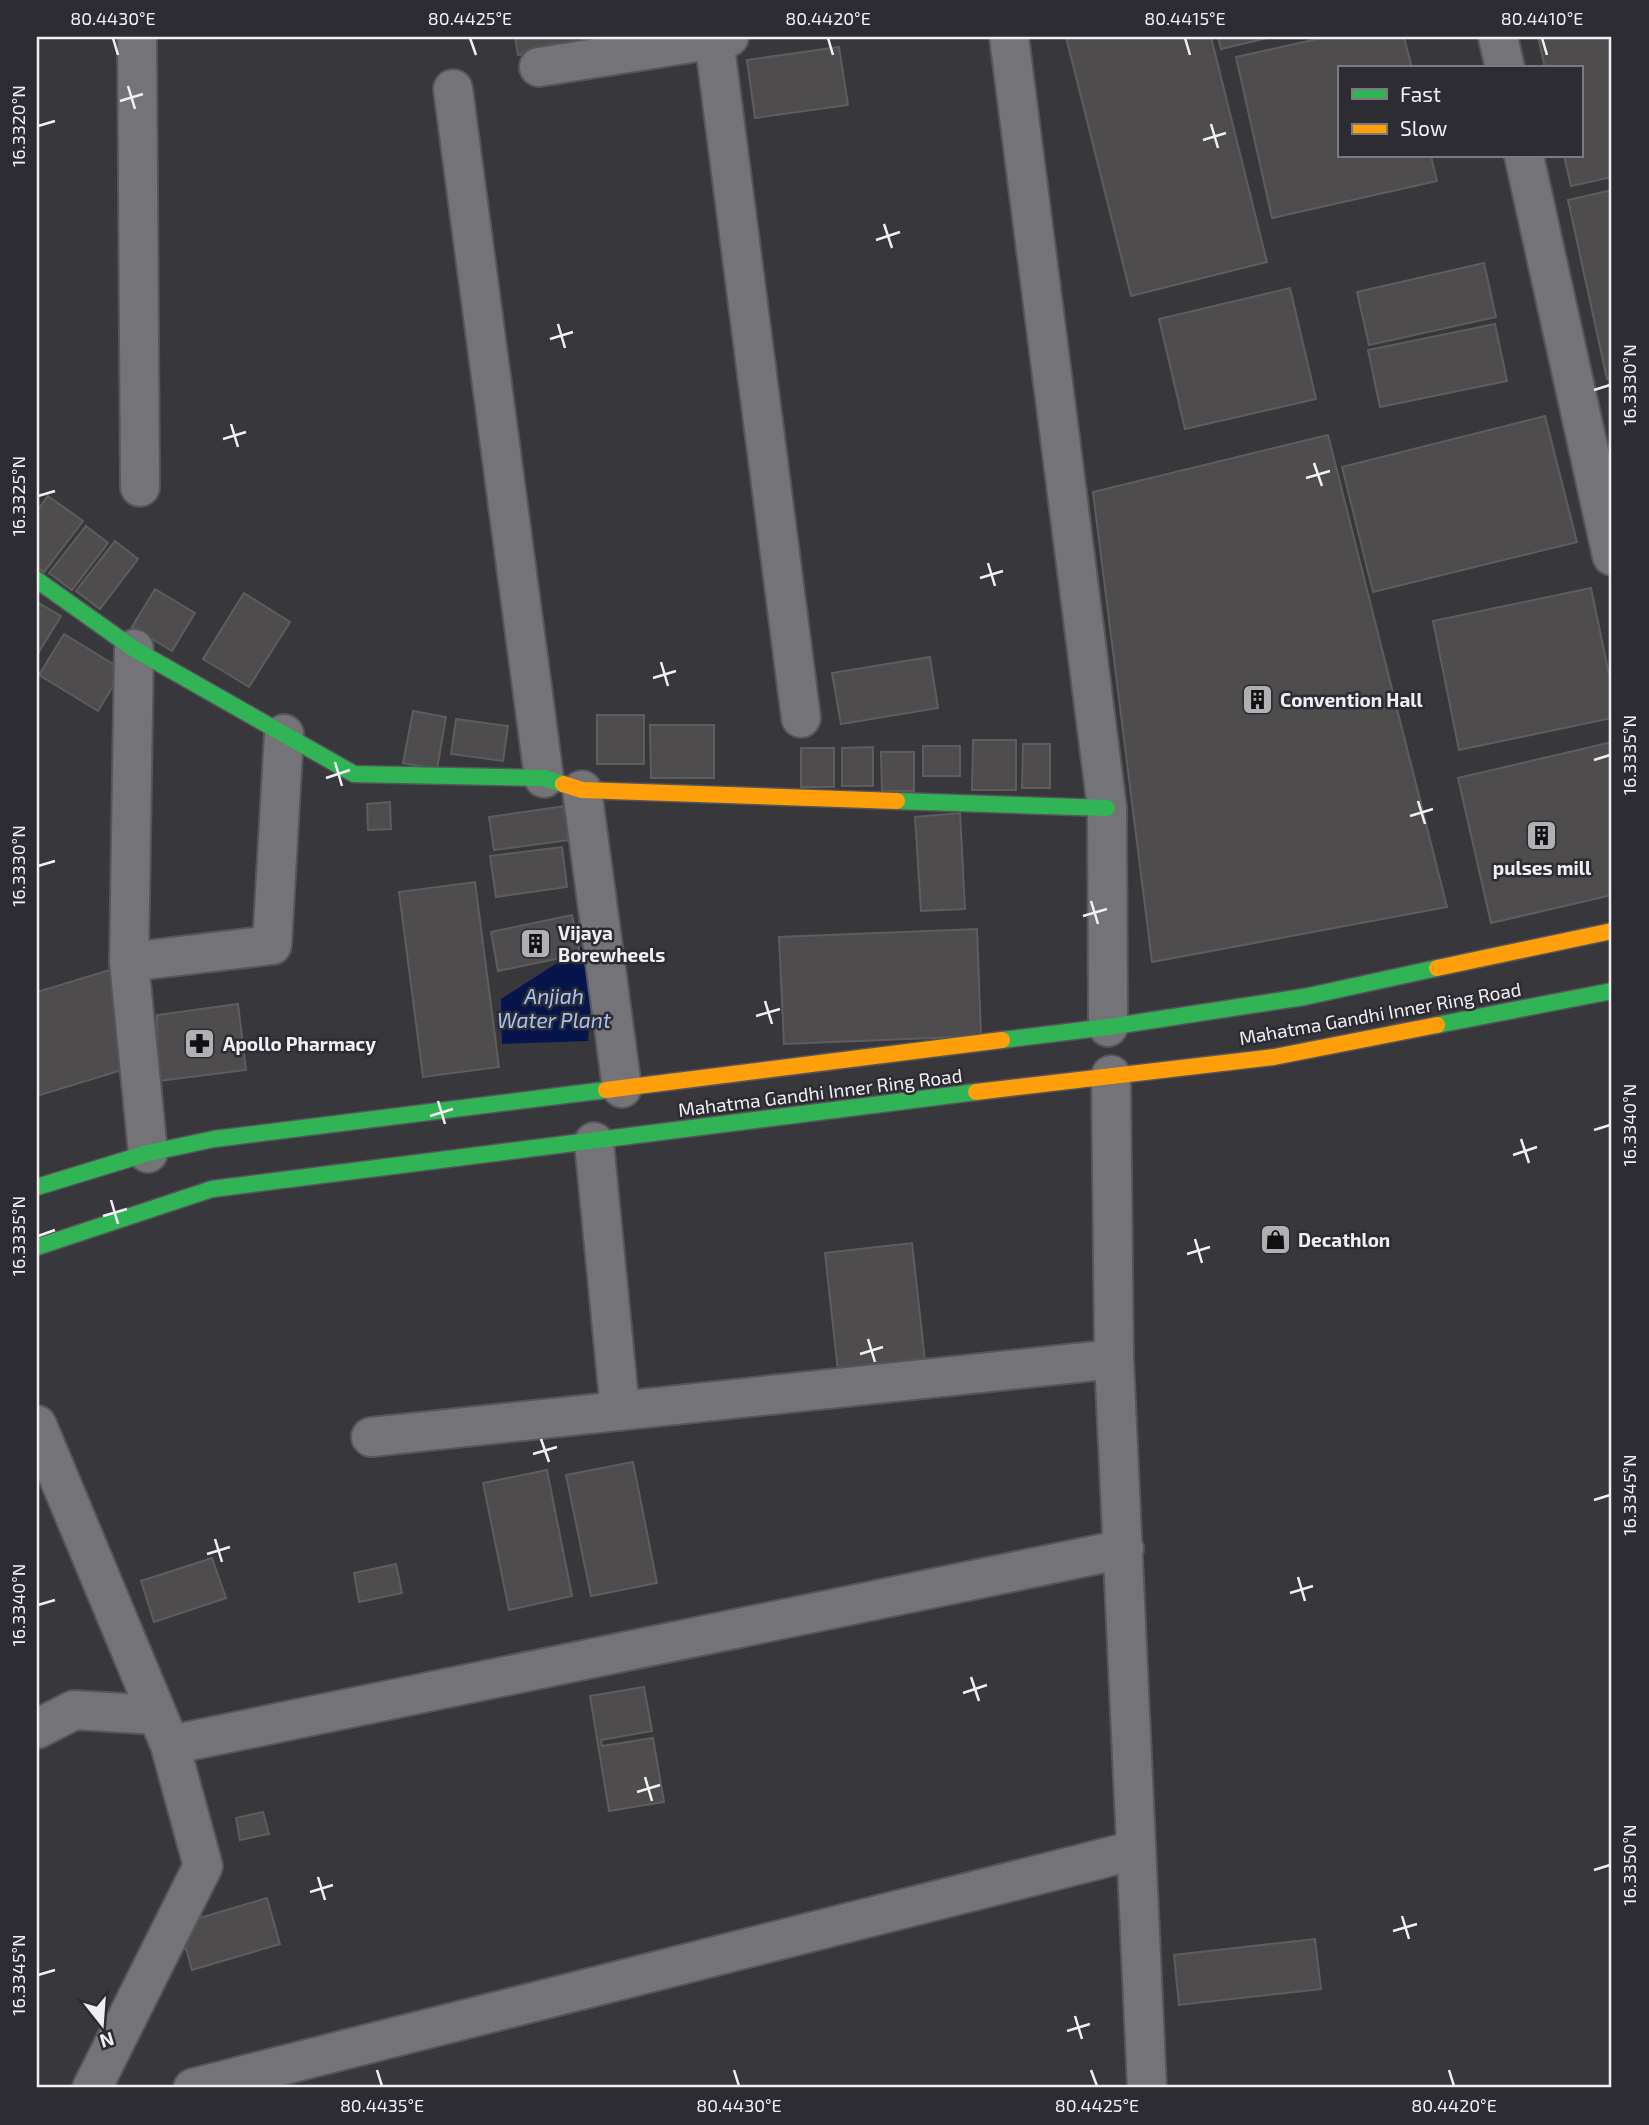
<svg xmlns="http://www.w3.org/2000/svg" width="1649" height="2125" font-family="'Exo 2',sans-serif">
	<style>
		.water { fill: #06164d }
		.building { fill: #4e4c4d; stroke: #5e5d5e; stroke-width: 2 }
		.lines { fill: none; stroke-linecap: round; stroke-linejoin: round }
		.street-casing { stroke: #56565a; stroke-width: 42 }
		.fast-casing { stroke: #56565a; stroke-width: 19 }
		.slow-casing { stroke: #56565a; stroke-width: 19 }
		.street { stroke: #747377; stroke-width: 38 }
		.fast { stroke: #30b455; stroke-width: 16 }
		.slow { stroke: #ff9f0a; stroke-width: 16 }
		.ticks { fill: none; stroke: #f0f0f4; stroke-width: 2.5 }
		.labels { text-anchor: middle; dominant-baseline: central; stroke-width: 5; stroke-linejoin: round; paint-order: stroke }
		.poi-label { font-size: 19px; font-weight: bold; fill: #f0f0f4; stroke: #2d2c33; text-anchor: start }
		.street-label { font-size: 19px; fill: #f0f0f4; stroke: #2d2c33 }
		.water-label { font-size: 21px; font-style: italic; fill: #a5c2fa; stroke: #2d2c33 }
		.neatline { fill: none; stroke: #f0f0f4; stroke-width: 2.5 }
		.ticks-label { font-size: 18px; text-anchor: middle; fill: #f0f0f4 }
	</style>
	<rect width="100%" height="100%" fill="#38373c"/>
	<path class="water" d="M596 938 588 1041 502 1044 501 999Z"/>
	<path class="building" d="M515 37H575L576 46 518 55Z
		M1066 37H1211L1267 262 1131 296Z
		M1218 37H1272L1221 49Z
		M1326 37H1404L1412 68H1339V156H1431L1437 181 1272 218 1236 57Z
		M1538 37H1612V177L1571 186 1564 156H1581V68H1545Z
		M839 47 848 105 755 118 747 60Z
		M1612 190V378L1607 379 1568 200Z
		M1484 263 1496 317 1369 345 1357 292Z
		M1290 288 1316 399 1185 429 1159 319Z
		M1495 324 1507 381 1380 407 1368 350Z
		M1545 416 1577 542 1373 592 1342 467Z
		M1328 435 1447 907 1152 962 1093 492Z
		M48 496 83 521 44 572 37 567V511Z
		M86 526 108 543 72 590 49 573Z
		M115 541 138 559 100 609 76 591Z
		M1591 588 1612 689V718L1459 750 1433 621Z
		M155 589 195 613 172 651 132 627Z
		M244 593 290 622 249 687 203 659Z
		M37 602 61 616 37 655Z
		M64 634 123 670 98 711 39 675Z
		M930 657 938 708 841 724 832 673Z
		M413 711 446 717 437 769 403 763Z
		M597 715H644V764H597Z
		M456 719 508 726 503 761 451 754Z
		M650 725H714V778H651Z
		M973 740H1016V790H972Z
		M1612 742V895L1491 923 1458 778Z
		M1023 744H1050V788H1022Z
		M923 746H960V776H923Z
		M873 747V786H842V748Z
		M801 748H834V787H801Z
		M881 752H914V791H882Z
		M390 802 391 829 368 830 367 804Z
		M566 806 570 840 494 850 489 817Z
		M960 813 965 909 921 911 915 817Z
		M562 847 567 887 496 897 490 856Z
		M475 882 499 1067 423 1077 399 892Z
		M572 915 580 954 498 971 491 932Z
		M977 929 981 1036 784 1044 779 937Z
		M123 966 122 1070 37 1096V992Z
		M238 1004 246 1070 158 1081 157 1015Z
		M912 1243 926 1370 839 1380 825 1253Z
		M633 1462 657 1583 591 1596 566 1475Z
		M547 1470 572 1596 509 1610 483 1483Z
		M212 1558 226 1598 154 1622 141 1581Z
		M396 1564 402 1593 359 1602 354 1573Z
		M644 1687 652 1731 601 1740 602 1746 653 1738 664 1802 609 1811 590 1696Z
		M263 1812 269 1834 240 1840 236 1818Z
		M267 1898 280 1944 192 1970 179 1924Z
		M1315 1939 1321 1989 1179 2005 1174 1955Z"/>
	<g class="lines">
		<defs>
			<path id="street" d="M137 37 140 487
				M1009 37 1107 808 1108 1027
				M1498 37 1505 68
				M714 39 801 718
				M539 67 729 37
				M453 89 544 778
				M1524 156 1612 556
				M134 649 129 962 148 1153
				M582 790 622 1088
				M129 962 272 945 284 734
				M1111 1075 1114 1359 1147 2088
				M594 1142 620 1411
				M37 1425 170 1745 203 1866 92 2088
				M371 1437 1114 1359
				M37 1729 74 1710 157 1715
				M170 1745 1124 1549
				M193 2088 1136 1850"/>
			<path id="fast" d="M37 580 134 649 354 774 544 778 563 784
				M897 801 1107 808
				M1437 1025 1612 991
				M1002 1040 1108 1027 1304 997 1437 968
				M37 1187 148 1153 214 1139 606 1090
				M37 1247 212 1189 976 1092"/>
			<path id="slow" d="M563 784 582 790 897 801
				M1437 968 1612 931
				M606 1090 1002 1040
				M976 1092 1274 1057 1437 1025"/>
		</defs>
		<use href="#street" class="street-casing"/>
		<use href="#fast" class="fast-casing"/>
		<use href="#slow" class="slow-casing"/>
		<use href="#street" class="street"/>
		<use href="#fast" class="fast"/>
		<use href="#slow" class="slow"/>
	</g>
	<path class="ticks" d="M113 38 118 55M470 38 476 55M828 38 833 55M1185 38 1190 55M1542 38 1547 55M128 86 135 109M120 101 143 94M1211 124 1218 148M38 126 55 121M1203 140 1226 133M884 224 892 248M876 240 900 232M558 324 565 348M550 339 573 332M1594 390 1610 385M231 424 238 447M223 439 246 432M1314 463 1322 486M1306 478 1330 471M38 496 55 491M988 563 995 586M980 578 1003 571M661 662 668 686M653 678 676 671M1594 760 1610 755M335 762 342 786M326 778 350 770M1418 801 1425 824M1410 816 1433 809M38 866 55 861M1091 901 1098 924M1083 916 1107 909M765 1001 772 1024M756 1016 780 1009M438 1101 445 1124M430 1116 453 1109M1594 1130 1610 1125M1521 1139 1529 1163M1513 1155 1537 1147M111 1200 118 1224M103 1216 127 1209M38 1236 55 1230M1195 1239 1202 1263M1187 1254 1210 1247M868 1339 875 1362M860 1354 883 1347M541 1439 549 1462M533 1454 557 1447M1594 1500 1610 1495M215 1539 222 1562M207 1554 230 1547M1298 1577 1305 1601M1290 1593 1313 1586M38 1605 55 1600M971 1677 979 1701M963 1693 987 1685M645 1777 652 1801M637 1792 660 1785M1594 1870 1610 1865M318 1877 325 1900M310 1892 333 1885M1402 1916 1409 1939M1393 1931 1417 1924M38 1975 55 1970M1075 2016 1082 2039M1067 2031 1090 2024M377 2070 382 2086M734 2070 739 2086M1091 2070 1097 2086M1449 2070 1454 2086"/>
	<defs>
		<symbol id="building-square" viewBox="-11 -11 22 22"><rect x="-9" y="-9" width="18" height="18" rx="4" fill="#b0afb4" stroke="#2d2c33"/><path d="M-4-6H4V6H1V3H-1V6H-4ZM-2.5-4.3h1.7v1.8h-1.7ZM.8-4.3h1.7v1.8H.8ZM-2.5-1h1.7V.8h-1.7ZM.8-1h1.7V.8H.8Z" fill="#111"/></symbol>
		<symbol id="pharmacy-square" viewBox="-11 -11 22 22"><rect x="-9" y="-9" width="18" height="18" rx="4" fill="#b0afb4" stroke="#2d2c33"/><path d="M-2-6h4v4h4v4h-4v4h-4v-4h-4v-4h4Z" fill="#111"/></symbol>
		<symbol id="shop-square" viewBox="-11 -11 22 22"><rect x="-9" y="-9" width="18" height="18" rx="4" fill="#b0afb4" stroke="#2d2c33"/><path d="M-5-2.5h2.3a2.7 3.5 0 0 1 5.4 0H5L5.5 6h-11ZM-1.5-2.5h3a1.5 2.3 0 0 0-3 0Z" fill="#111"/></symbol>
	</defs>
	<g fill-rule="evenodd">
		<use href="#building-square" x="1240" y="682" width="35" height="35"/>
		<use href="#building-square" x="1524" y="818" width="35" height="35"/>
		<use href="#building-square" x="518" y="926" width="35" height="35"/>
		<use href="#pharmacy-square" x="182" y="1026" width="35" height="35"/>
		<use href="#shop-square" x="1258" y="1222" width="35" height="35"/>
	</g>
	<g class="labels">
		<g class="poi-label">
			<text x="1280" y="699">Convention Hall</text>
			<text x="1542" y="867" text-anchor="middle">pulses mill</text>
			<text x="558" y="932">Vijaya<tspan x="558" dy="22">Borewheels</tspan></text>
			<text x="223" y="1043">Apollo Pharmacy</text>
			<text x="1298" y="1239">Decathlon</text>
		</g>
		<g class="street-label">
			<text transform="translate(1380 1013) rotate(-10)">Mahatma Gandhi Inner Ring Road</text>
			<text transform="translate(820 1092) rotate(-7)">Mahatma Gandhi Inner Ring Road</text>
		</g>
		<g class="water-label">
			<text x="554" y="995">Anjiah<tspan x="554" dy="24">Water Plant</tspan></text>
		</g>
	</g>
	<rect width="1649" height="2125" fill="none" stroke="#2d2c33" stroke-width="77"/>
	<rect x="1338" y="66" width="245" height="91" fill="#2d2c33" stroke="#7b7a80" stroke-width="2"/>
	<rect x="1352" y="89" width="35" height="10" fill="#30b455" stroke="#7b7a80" stroke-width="2"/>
	<text x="1400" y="102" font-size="21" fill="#f0f0f4">Fast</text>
	<rect x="1352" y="124" width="35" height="10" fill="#ff9f0a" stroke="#7b7a80" stroke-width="2"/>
	<text x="1400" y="136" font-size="21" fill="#f0f0f4">Slow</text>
	<g transform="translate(102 2024) rotate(163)" stroke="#2d2c33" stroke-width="5" paint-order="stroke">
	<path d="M0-5L12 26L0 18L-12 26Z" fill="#f0f0f4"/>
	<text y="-10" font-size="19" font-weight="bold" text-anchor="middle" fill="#f0f0f4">N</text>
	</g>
	<rect x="38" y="38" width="1572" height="2048" class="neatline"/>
	<g class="ticks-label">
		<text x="113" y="25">80.4430°E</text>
		<text x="470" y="25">80.4425°E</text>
		<text x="828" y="25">80.4420°E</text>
		<text x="1185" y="25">80.4415°E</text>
		<text x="1542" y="25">80.4410°E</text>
		<text transform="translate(19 126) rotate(-90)" y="6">16.3320°N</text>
		<text transform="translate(1630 385) rotate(-90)" y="6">16.3330°N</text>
		<text transform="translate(19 496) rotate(-90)" y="6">16.3325°N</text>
		<text transform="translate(1630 755) rotate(-90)" y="6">16.3335°N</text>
		<text transform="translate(19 866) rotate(-90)" y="6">16.3330°N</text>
		<text transform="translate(1630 1125) rotate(-90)" y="6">16.3340°N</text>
		<text transform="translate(19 1236) rotate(-90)" y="6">16.3335°N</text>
		<text transform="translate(1630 1495) rotate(-90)" y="6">16.3345°N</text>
		<text transform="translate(19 1605) rotate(-90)" y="6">16.3340°N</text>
		<text transform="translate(1630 1865) rotate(-90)" y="6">16.3350°N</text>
		<text transform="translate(19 1975) rotate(-90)" y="6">16.3345°N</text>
		<text x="382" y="2112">80.4435°E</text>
		<text x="739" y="2112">80.4430°E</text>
		<text x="1097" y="2112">80.4425°E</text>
		<text x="1454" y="2112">80.4420°E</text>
	</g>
</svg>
